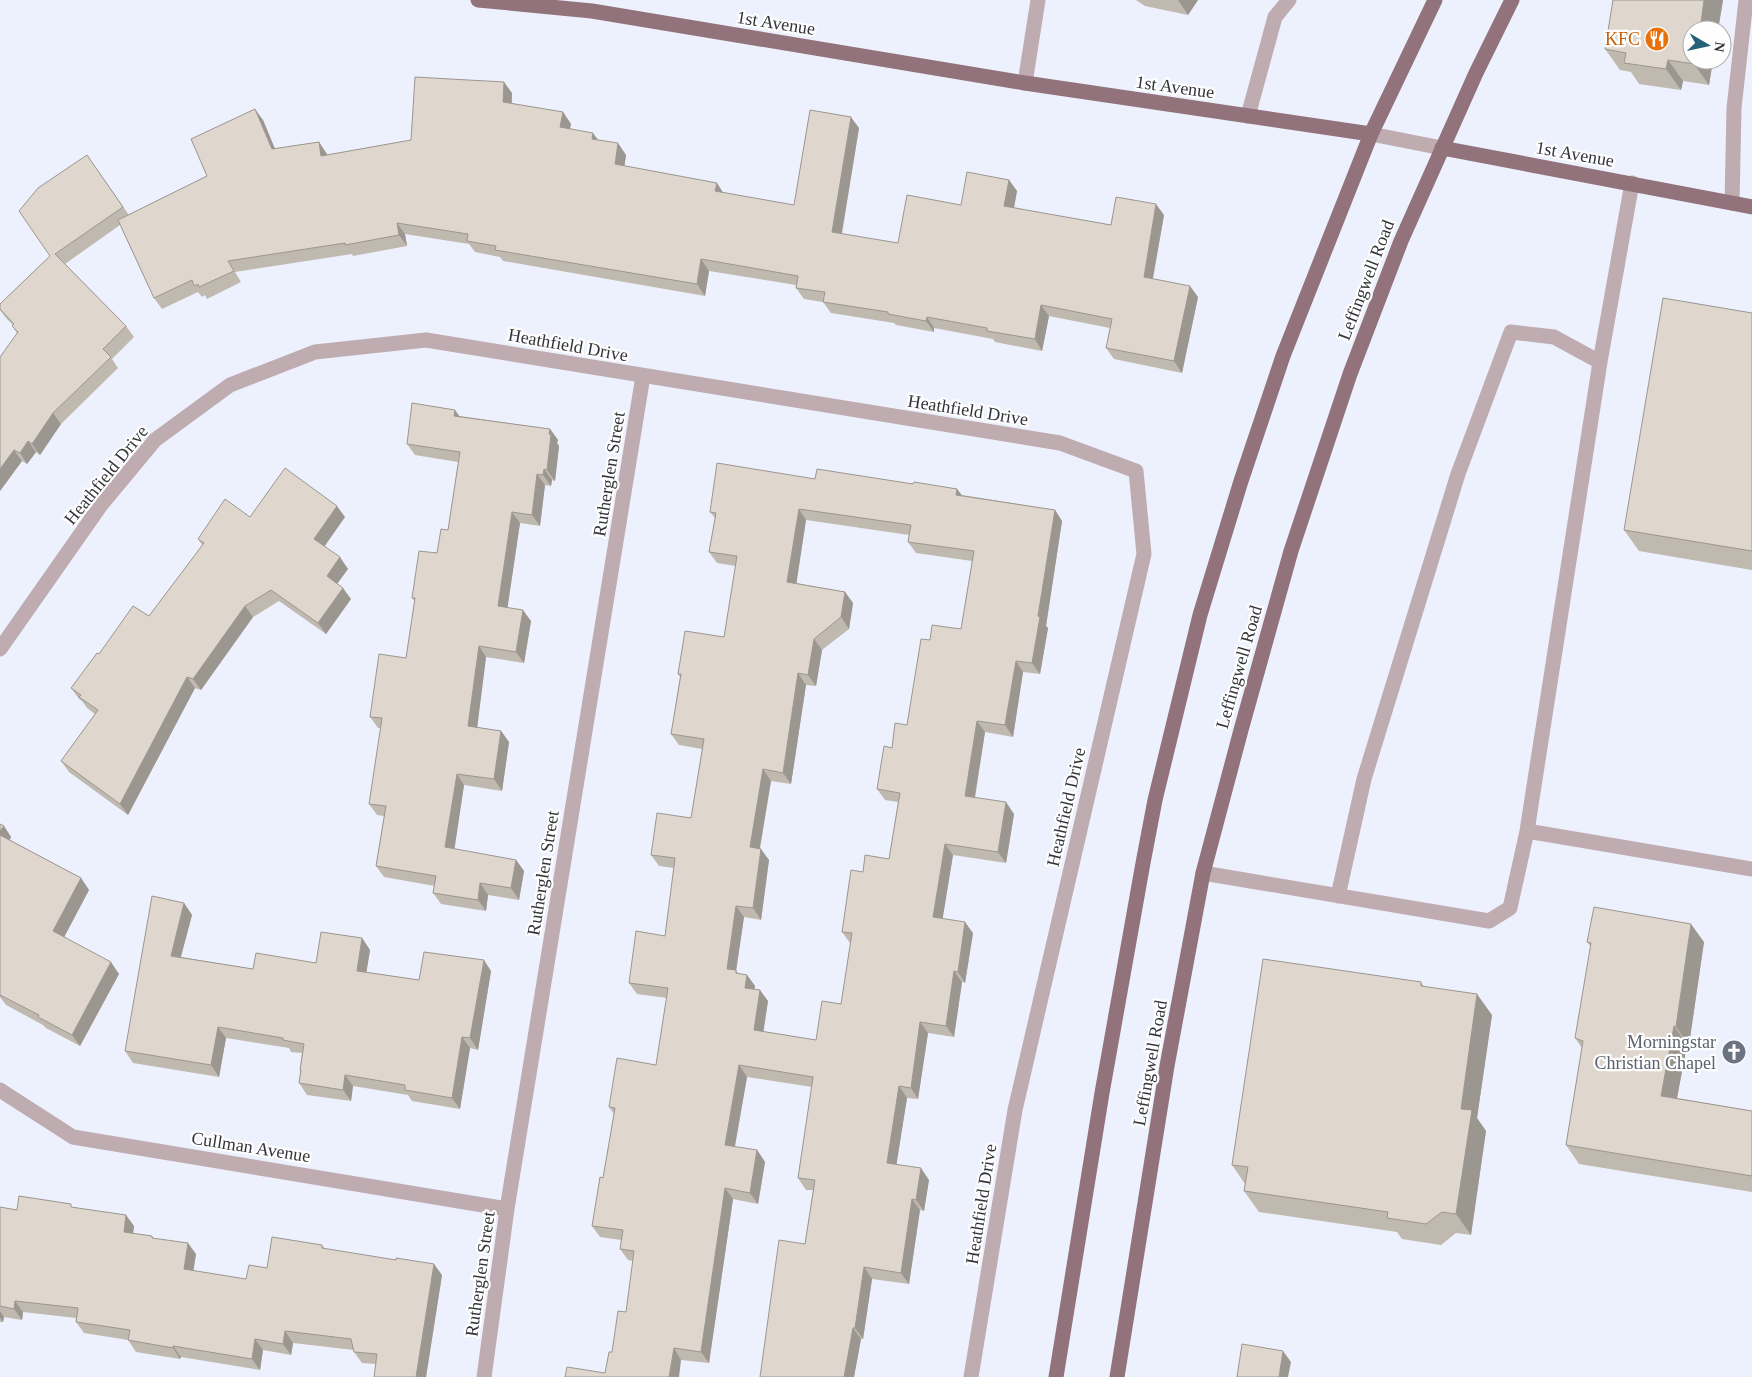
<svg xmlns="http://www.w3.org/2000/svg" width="1752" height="1377" font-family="Georgia,serif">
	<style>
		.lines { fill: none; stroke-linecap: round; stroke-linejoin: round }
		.minor { stroke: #bfacb1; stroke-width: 15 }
		.major { stroke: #92737c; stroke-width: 15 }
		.wall { fill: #c0b9b0; fill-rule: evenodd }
		.shaded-wall { fill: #9c9690 }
		.building { fill: #dfd7cd; stroke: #9c9690; fill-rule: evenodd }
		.labels { text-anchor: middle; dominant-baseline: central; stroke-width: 4.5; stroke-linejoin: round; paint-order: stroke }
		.street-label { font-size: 18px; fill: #333439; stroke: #fefefe }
		.food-label { font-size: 18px; fill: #c56008; stroke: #fefefe; text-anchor: end }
		.worship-label { font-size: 18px; fill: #5b616d; stroke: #fefefe; text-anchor: end }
	</style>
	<rect width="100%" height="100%" fill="#edf1fd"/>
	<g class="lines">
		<path class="minor" d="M1025 83 1038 0
			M1248 116 1275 17 1289 0
			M1371 134 1442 148
			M1732 203 1734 108 1746 0
			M1600 362 1632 183
			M0 649 101 505 155 440 230 385 315 352 426 340 1060 443 1136 471 1144 554 1015 1110 971 1377
			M1527 831 1752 869
			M1203 873 1489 921 1510 908 1527 831 1600 362 1554 337 1511 332 1458 474 1401 659 1364 779 1338 896
			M0 1090 73 1137 507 1209
			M484 1377 507 1209 643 376"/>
		<path class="major" d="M478 0 592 11 1025 83 1371 134
			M1442 148 1752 207
			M1056 1377 1102 1093 1143 863 1155 800 1200 615 1241 481 1283 356 1371 134 1435 0
			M1117 1377 1167 1066 1203 873 1241 730 1291 551 1350 374 1401 241 1476 73 1512 0"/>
	</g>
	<path class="wall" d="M1136 0H1198L1188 15 1145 6Z
		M1723 0 1709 85 1683 81 1681 90 1639 84 1631 72 1620 70 1605 49Z
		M512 93V104L563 112 571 124 570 128 598 140 626 155 624 166 724 193 794 205 859 128 842 234 898 243 961 205 1009 180 1017 191 1014 208 1111 225 1164 215 1153 279 1198 297 1182 373 1114 359 1106 348 1110 328 1049 316 1042 351 995 342 993 339 934 328V332L896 325 894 323 831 313 823 302 804 299 796 288V285L709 271 705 296 503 261 500 257 475 252 469 244 405 234 407 246 353 256 352 254 235 272 241 282 207 299 205 295 202 297 198 292 162 309 154 298 120 225 65 264 126 326 134 337 112 359 118 368 61 424 40 455 36 452 27 464 22 461 0 491 17 333 12 326 13 325 6 318 0 310V304L50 256 87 155 129 215 207 176 263 120 275 149 319 142 327 155 411 140Z
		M1752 313V570L1639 551 1624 530Z
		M460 416 550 429 558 440 557 443 559 446 555 481 552 480 551 486 545 485 540 526 520 523 507 608 531 621 524 663 486 657 477 727 501 731 509 742 502 791 464 785 454 849 516 860 524 871 519 900 488 895 486 911 441 904 433 893 435 886 384 877 376 866 384 816 377 815 369 804 381 728H378L370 717 406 658 415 602 412 598 437 553 448 530 458 462 415 455 407 444Z
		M815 479 913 484 957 489 962 495 1055 510 1062 521 1046 626 1048 628 1040 674 1023 672 1013 737 985 732 975 798 1014 814 1006 863 953 855 942 919 973 933 965 983 962 982 954 1037 928 1033 918 1099 907 1098 896 1165 929 1180 924 1211 920 1210 909 1284 872 1279 863 1339H861L854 1377 805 1244 813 1190H806L798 1178 812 1087 747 1077 735 1147 757 1150 765 1162 758 1204 733 1199 709 1363 681 1360 605 1373 626 1312 633 1261 628 1260 620 1249 621 1240 600 1237 592 1226 603 1178 614 1114 609 1107 656 1065 667 998 637 994 629 983 665 936 674 868 659 866 651 855 691 818 702 749 679 745 671 734 680 677 678 674 724 637 736 566 717 563 709 552 715 518 710 512ZM806 520 909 535 908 542 916 553 972 561 961 629 930 640 907 725 892 748 877 789 885 800 898 802 889 859 863 872 842 932 850 943H851L841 1004 816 1040 763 1032 768 1001 754 989 755 986 747 975 738 974 736 971 744 917 761 920 769 860 760 849 771 781 791 784 806 685 816 686 822 650 849 629 853 603 845 592 796 583Z
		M250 517H345L324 546 348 569 337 584 351 599 326 634 279 601 253 617 201 690 195 688 128 815 69 772 61 761 95 714 87 708 82 701 79 699 71 688 99 654 149 616 203 546 198 539Z
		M0 824 4 826 11 837 10 840 81 878 89 890 64 937 119 974 80 1046 46 1028 43 1025 6 1005 0 997Z
		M184 903 192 915 181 957 253 969 316 963 362 938 370 950 366 972 419 980 491 971 478 1050 470 1048 460 1109 412 1101 408 1095 353 1086 351 1101 307 1095 299 1083 301 1072 300 1070 302 1053 291 1052 289 1048 226 1038 219 1077 133 1063 125 1051Z
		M1587 942H1704L1689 1045H1687L1677 1098 1752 1111V1192L1579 1164 1566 1145 1582 1048 1575 1038 1591 947Z
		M1421 982 1424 987 1492 1015 1477 1118 1486 1131 1471 1235 1456 1233 1441 1245 1402 1239 1397 1232 1259 1212 1244 1191 1245 1184 1232 1165Z
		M0 1207 17 1210 74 1208 134 1226 133 1233 152 1236 154 1239 196 1254 193 1271 246 1279 267 1268 322 1245 325 1249 442 1275 426 1377H374L376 1364 362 1363 354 1352V1350L293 1343 291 1355 263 1350 260 1370 181 1357 180 1359 136 1352 128 1340 84 1333 76 1322V1318L23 1312 22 1320 4 1317 3 1322H0Z"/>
	<path class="shaded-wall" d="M1178 0H1198L1188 15Z
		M1704 0H1723L1718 30H1700Z
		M1668 60 1683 81 1681 90 1666 69Z
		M1695 60H1713L1709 85 1694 64Z
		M504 82 512 93 511 113 503 102Z
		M255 109 263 120 280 161 272 149Z
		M563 112 571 124 568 138 560 127Z
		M851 117 859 128 840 243 832 232Z
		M593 133 601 144 592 139Z
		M319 142 327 154 329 167 321 156Z
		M618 143 626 155 623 176 615 164Z
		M1009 180 1017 191 1012 218 1004 206Z
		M717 183 724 194 715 191Z
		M1156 204 1164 215 1151 288 1144 277Z
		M397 223 405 234 407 246 399 235Z
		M701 259 709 271 705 296 697 284Z
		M1190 286 1198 297 1182 373 1174 361Z
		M1041 305 1049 316 1042 351 1035 339Z
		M927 317 934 328V332L926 321Z
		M455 410 463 421 454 416Z
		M53 413 61 424 40 455 32 444Z
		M550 429 558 440 557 443 559 446 555 481 547 470Z
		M28 441 36 452 27 464 20 453Z
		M14 450 22 461 0 491V469Z
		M544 469 552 480 551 486 543 475Z
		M537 474 545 485 540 526 532 515Z
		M957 489 965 500 956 495Z
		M337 506 345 517 322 550 314 539Z
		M799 509 806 520 795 593 787 582Z
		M1055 510 1062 521 1046 626 1048 628 1040 674 1032 663 1038 616Z
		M512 512 520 523 506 618 498 606Z
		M340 557 348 569 334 588 327 576Z
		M343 588 351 599 326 634 318 623Z
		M845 592 853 603 849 629 841 617Z
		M245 606 253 617 201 690 193 679Z
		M523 610 531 621 524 663 516 652Z
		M814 639 822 650 816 686 808 675Z
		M479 646 486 657 476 737 468 726Z
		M1016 661 1023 672 1013 737 1005 725Z
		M798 673 806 685 791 784 783 773Z
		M187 677 195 688 128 815 120 804Z
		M977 721 985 732 973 808 965 796Z
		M501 731 509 742 502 791 494 779Z
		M763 769 771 781 758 858 750 847Z
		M457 774 464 785 453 859 445 847Z
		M1006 802 1014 814 1006 863 998 852Z
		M4 826 11 837 6 845 0 837V831Z
		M945 844 953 855 941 929 933 917Z
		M761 849 769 860 761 920 753 908Z
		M516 860 524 871 519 900 511 888Z
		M81 878 89 890 61 943 53 931Z
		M480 883 488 895 486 911 478 900Z
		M184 903 192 915 178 967 171 956Z
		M736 906 744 917 736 971 744 982 727 969Z
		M965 922 973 933 965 983 958 972Z
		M1691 924 1704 942 1689 1045 1676 1027Z
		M362 938 370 950 365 982 357 971Z
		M484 960 491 971 478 1050 470 1038Z
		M111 962 119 974 80 1046 72 1035Z
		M954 971 962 982 954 1037 946 1026Z
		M747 975 755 986 753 999 745 988Z
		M760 990 768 1001 762 1041 754 1030Z
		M1477 994 1492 1015 1477 1118 1486 1131 1471 1235 1456 1214 1461 1109Z
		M920 1022 928 1033 918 1099 911 1088Z
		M1674 1026 1687 1045 1674 1114 1661 1096Z
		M218 1027 226 1038 219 1077 211 1065Z
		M462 1037 470 1048 460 1109 452 1098Z
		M739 1065 747 1077 733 1156 725 1145Z
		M345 1075 353 1086 351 1101 343 1090Z
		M899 1086 907 1098 895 1174 887 1163Z
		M757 1150 765 1162 758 1204 750 1193Z
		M921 1168 929 1180 924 1211 916 1200Z
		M725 1188 733 1199 709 1363 701 1352Z
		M912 1199 920 1210 909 1284 901 1273Z
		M126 1215 134 1226 132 1243 124 1232Z
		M188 1243 196 1254 192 1280 184 1269Z
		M434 1264 442 1275 426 1377H416Z
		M864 1267 872 1279 863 1339 855 1328Z
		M15 1301 23 1312 22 1320 14 1309Z
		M0 1311 4 1317 3 1322 0 1318Z
		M853 1328 861 1339 854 1377H844Z
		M285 1331 293 1343 291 1355 283 1344Z
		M255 1339 263 1350 260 1370 252 1359Z
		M173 1346 181 1357 180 1359 173 1348Z
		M674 1348 681 1360 679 1377H669Z
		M1283 1351 1291 1362 1288 1377H1279Z"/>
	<path class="building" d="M1613 0H1704L1700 30H1692V60H1695L1694 64 1668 60 1666 69 1624 63 1626 53 1605 49Z
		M415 77 504 82 503 102 563 112 560 127 593 133 592 139 618 143 615 164 717 183 715 191 794 205 810 110 851 117 832 232 898 243 907 195 961 205 967 172 1009 180 1004 206 1111 225 1116 197 1156 204 1144 277 1190 286 1174 361 1106 348 1112 319 1041 305 1035 339 987 331V328L927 317 926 321 888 314V312L823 302 825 292 796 288 798 276 701 259 697 284 495 250 496 246 467 241 468 234 397 223 399 235 345 245V243L228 261 234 271 199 287 198 284 194 286 192 280 154 298 118 220 207 176 191 139 255 109 272 149 319 142 321 156 411 140Z
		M87 155 123 207 55 254 126 326 103 349 111 357 53 413 32 444 28 441 20 453 14 450 0 469V357L18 332 12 326 14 324 0 309V304L50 256 19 211 38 188Z
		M1663 298 1752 313V551L1624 530Z
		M412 403 455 410 454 416 550 429 549 434 551 435 547 470 544 469 543 475 537 474 532 515 512 512 498 606 523 610 516 652 479 646 468 726 501 731 494 779 457 774 445 847 516 860 511 888 480 883 478 900 433 893 436 876 376 866 386 806 369 804 382 718 370 717 379 654 406 658 415 598H412L419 551 437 553 441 529 448 530 460 452 407 444Z
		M717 463 815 479 817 469 913 484 914 482 957 489 956 495 1055 510 1038 616 1040 617 1032 663 1016 661 1005 725 977 721 965 796 1006 802 998 852 945 844 933 917 965 922 958 972 954 971 946 1026 920 1022 911 1088 899 1086 887 1163 921 1168 916 1200 912 1199 901 1273 864 1267 855 1328H853L844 1377H760L779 1240 805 1244 815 1180 798 1178 813 1077 739 1065 725 1145 757 1150 750 1193 725 1188 701 1352 674 1348 669 1377H565L567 1367 605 1373 609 1352H612L618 1311 626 1312 634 1251 620 1249 623 1230 592 1226 600 1177 603 1178 615 1108 609 1107 617 1058 656 1065 668 988 629 983 636 931 665 936 675 858 651 855 657 813 691 818 704 739 671 734 681 674H678L685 631 724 637 737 556 709 552 716 513 710 512ZM799 509 911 525 908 542 974 551 961 629 932 625 930 640 921 639 907 725 895 723 892 748 884 746 877 789 900 793 889 859 865 855 863 872 851 870 842 932 852 933 841 1004 822 1001 816 1040 754 1030 760 990 745 988 747 975 736 973V970L727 969 736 906 753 908 761 849 750 847 763 769 783 773 798 673 808 675 814 639 841 617 845 592 787 582Z
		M285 468 337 506 314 539 340 557 327 576 343 588 318 623 271 590 245 606 193 679 187 677 120 804 61 761 98 710 79 697 81 695 71 688 97 653 99 654 133 606 149 616 204 543 198 539 225 499 250 517Z
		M0 824 4 826 0 831Z
		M0 835 81 878 53 931 111 962 72 1035 38 1017 39 1015 0 995Z
		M152 896 184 903 171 956 253 969 256 953 316 963 321 932 362 938 357 971 419 980 424 952 484 960 470 1038 462 1037 452 1098 405 1090V1085L345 1075 343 1090 299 1083 301 1070H300L304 1044 283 1040V1038L218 1027 211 1065 125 1051Z
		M1594 907 1691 924 1676 1027 1674 1026 1661 1096 1752 1111V1176L1566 1145 1583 1041 1575 1038 1591 943 1587 942Z
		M1263 959 1421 982V986L1477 994 1461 1109 1472 1110 1456 1214 1442 1212 1426 1224 1387 1218 1388 1212 1244 1191 1248 1167 1232 1165Z
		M19 1196 71 1204V1207L126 1215 124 1232 152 1236V1238L188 1243 184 1269 246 1279 249 1265 267 1268 272 1237 322 1245V1248L396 1260V1258L434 1264 416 1377H374L377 1354 354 1352 351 1339 285 1331 283 1344 255 1339 252 1359 173 1346V1348L128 1340 130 1330 76 1322 78 1308 15 1301 14 1309 0 1306V1207L17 1210Z
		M1242 1344 1283 1351 1279 1377H1237Z"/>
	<defs>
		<symbol id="restaurant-disc" viewBox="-11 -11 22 22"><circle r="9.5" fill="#e8710a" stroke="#fefefe"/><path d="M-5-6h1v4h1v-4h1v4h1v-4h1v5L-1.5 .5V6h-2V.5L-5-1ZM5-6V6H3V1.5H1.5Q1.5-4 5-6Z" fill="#fff"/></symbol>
		<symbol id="church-disc" viewBox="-11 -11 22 22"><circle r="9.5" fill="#6b7280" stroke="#fefefe"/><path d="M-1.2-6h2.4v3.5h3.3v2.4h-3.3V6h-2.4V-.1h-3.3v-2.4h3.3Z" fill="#fff"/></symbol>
	</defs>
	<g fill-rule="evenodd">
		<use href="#restaurant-disc" x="1643" y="25" width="28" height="28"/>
		<use href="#church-disc" x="1720" y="1038" width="28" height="28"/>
	</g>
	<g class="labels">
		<g class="street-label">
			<text transform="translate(776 23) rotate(9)">1st Avenue</text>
			<text transform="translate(1175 87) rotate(8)">1st Avenue</text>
			<text transform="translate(1575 154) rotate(10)">1st Avenue</text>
			<text transform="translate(1366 280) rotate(-69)">Leffingwell Road</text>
			<text transform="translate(568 345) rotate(10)">Heathfield Drive</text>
			<text transform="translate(968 410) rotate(9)">Heathfield Drive</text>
			<text transform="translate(609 474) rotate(-81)">Rutherglen Street</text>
			<text transform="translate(106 475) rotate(-51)">Heathfield Drive</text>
			<text transform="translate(1239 667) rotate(-74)">Leffingwell Road</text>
			<text transform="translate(1066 807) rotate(-77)">Heathfield Drive</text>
			<text transform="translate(543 873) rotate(-81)">Rutherglen Street</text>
			<text transform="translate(1150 1063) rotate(-80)">Leffingwell Road</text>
			<text transform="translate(251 1147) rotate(9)">Cullman Avenue</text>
			<text transform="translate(981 1204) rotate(-81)">Heathfield Drive</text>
			<text transform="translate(480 1274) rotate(-82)">Rutherglen Street</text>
		</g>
		<g class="food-label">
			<text x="1640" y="39">KFC</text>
		</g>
		<g class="worship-label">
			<text x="1716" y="1042">Morningstar<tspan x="1716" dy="21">Christian Chapel</tspan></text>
		</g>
	</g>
	<g transform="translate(1707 45) rotate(99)"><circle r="24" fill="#fefefe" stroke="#adadaf"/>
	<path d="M0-4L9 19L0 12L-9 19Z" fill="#236278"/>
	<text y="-8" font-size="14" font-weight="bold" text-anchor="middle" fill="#333439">N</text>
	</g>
</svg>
